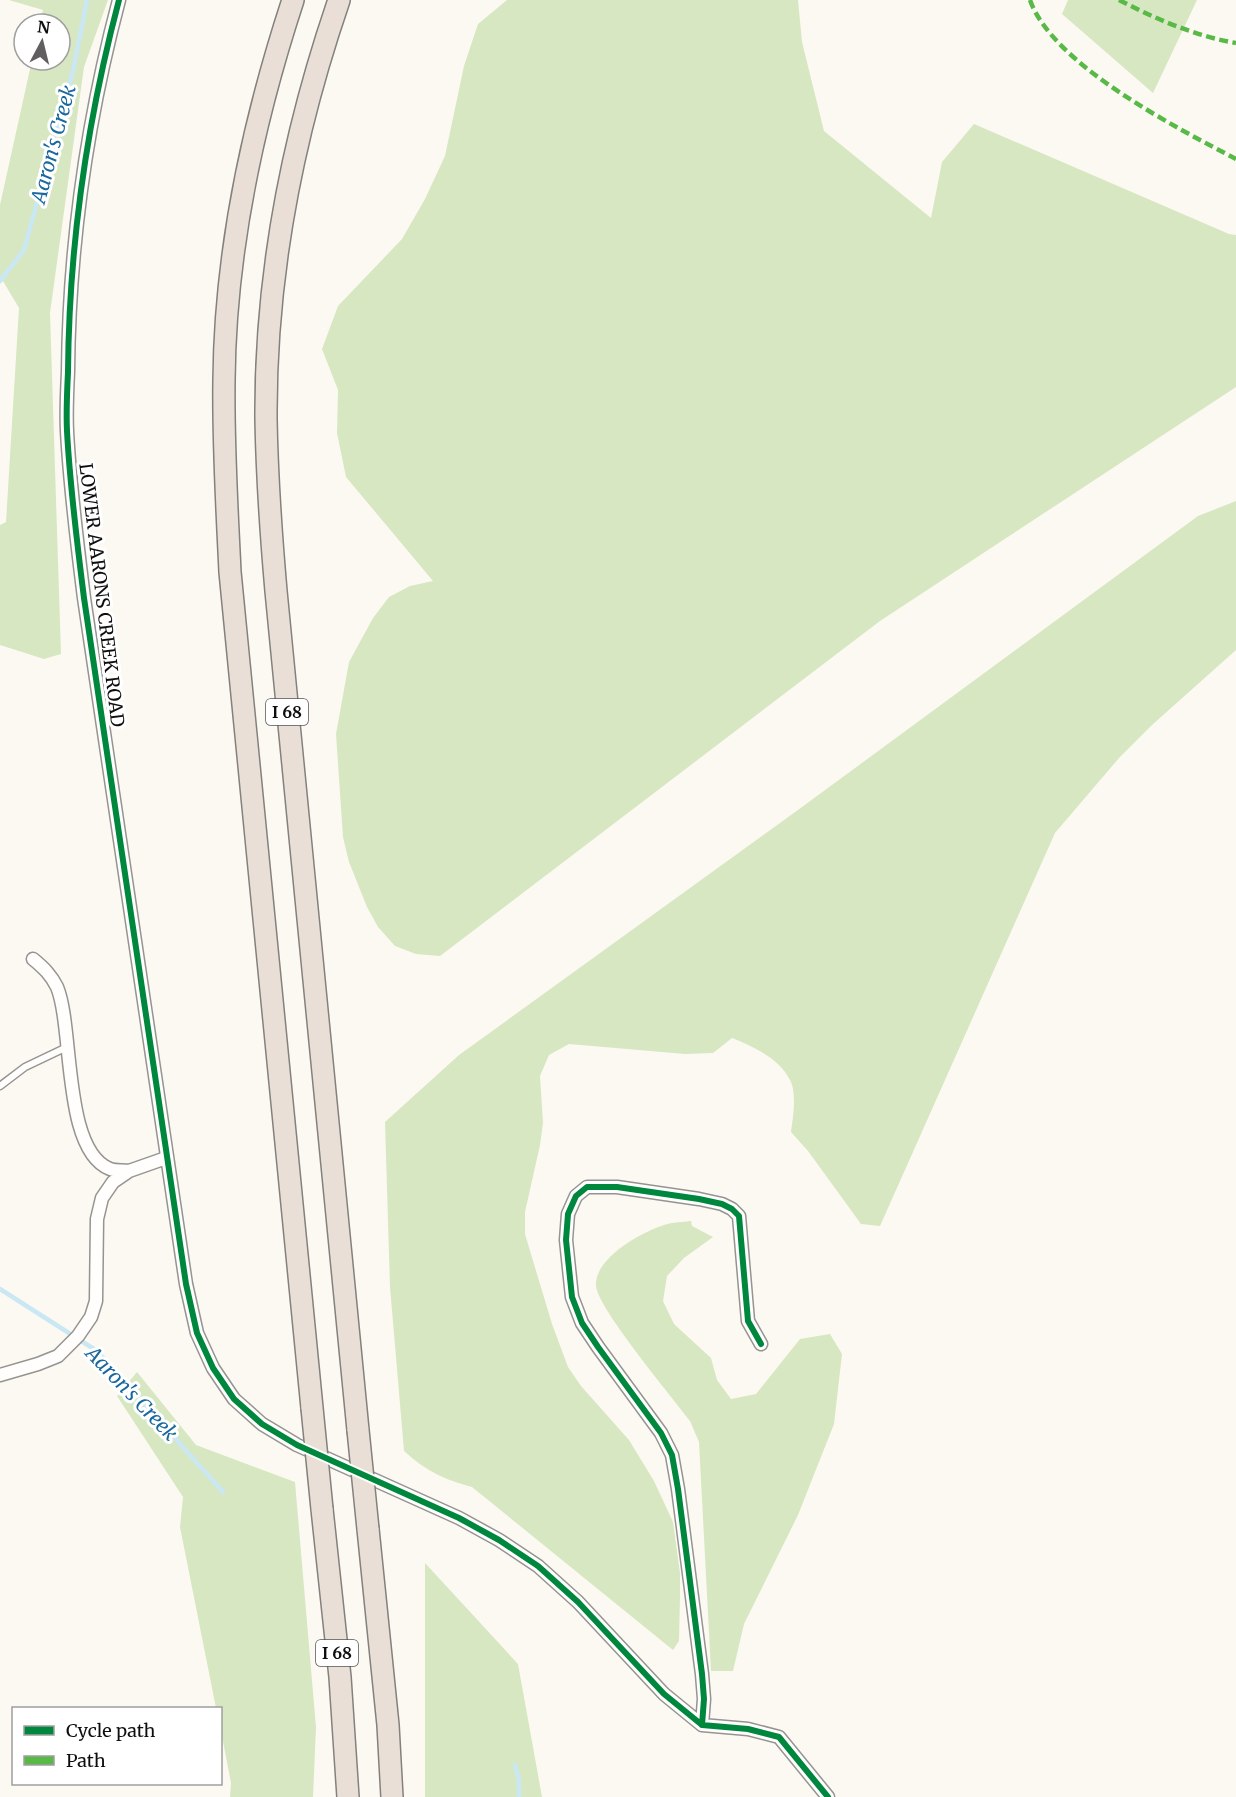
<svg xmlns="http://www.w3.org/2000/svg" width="1236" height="1797" font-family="Merriweather,serif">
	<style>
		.forest { fill: #d7e7c1 }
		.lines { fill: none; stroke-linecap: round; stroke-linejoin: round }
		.stream { stroke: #cae7f4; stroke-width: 4.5 }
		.lane-casing { stroke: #959491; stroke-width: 9 }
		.street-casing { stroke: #959491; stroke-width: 15 }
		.highway-casing { stroke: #82817e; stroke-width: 24 }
		.lane { stroke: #fffefd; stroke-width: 6 }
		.street { stroke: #fffefd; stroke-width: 12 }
		.highway { stroke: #e9dfd6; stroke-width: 21 }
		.highway-bridge-casing { stroke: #82817e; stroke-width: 24; stroke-linecap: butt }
		.highway-bridge { stroke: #e9dfd6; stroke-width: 21 }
		.quiet { stroke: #58b947; stroke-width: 4.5; stroke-dasharray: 9 4.5; stroke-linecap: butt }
		.cycleway-casing { stroke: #fff; stroke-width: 10 }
		.cycleway { stroke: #00873e; stroke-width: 6 }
		.labels { text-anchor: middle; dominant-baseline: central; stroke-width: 6; stroke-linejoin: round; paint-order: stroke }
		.shield { fill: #fff; stroke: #565656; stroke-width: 1.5 }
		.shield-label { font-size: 16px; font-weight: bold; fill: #0e0e0e }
		.street-label { font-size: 18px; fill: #0e0e0e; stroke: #fff }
		.water-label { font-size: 20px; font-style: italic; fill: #19689e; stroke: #fff }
	</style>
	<rect width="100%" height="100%" fill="#fcf9f2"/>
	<path class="forest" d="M9 0H108L84 67 50 313 61 654 44 659 0 645V525L6 522 19 308 0 276V205L32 60H60V24H40L43 10Z
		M507 0H798L802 42 824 131 931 218 942 162 974 124 1229 234 1236 235V387L880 621 440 956 416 954 395 946 378 927 367 907 349 862 343 837 336 734 349 662 373 618 389 597 410 586 433 581 346 477 337 433 338 390 322 349 338 306 402 239 425 199 445 156 464 66 478 24Z
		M1068 0H1197L1153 93 1062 14Z
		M1236 501V650L1152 725 1119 758 1055 833 880 1226 861 1224 808 1151 791 1132C793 1118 797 1093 790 1080 779 1058 754 1047 732 1038L713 1053 685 1054 569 1044 549 1055 540 1076 543 1123 540 1145 525 1212V1234L552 1324 568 1367 581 1386 629 1440 654 1481 673 1522 680 1573V1596L679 1641 673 1650 472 1487C443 1479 426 1471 404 1451L390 1287 385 1122 459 1055 802 807 1198 516Z
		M691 1221 692 1226 713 1237 684 1258 667 1276 663 1301 674 1324 711 1358 717 1380 731 1399 756 1394 800 1339 830 1334 842 1354 834 1424 798 1515 744 1624 733 1671H711L699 1442 690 1421C673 1398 598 1309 596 1286 594 1258 642 1232 664 1225 673 1222 683 1222 691 1221Z
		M137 1372 196 1445 295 1482 316 1727 313 1797H230L231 1783 221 1731 220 1708H216L180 1527 183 1497 117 1396Z
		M425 1563 518 1664 542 1797H425Z"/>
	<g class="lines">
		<path class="stream" d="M0 281 24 250 73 71 87 0
			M0 1289 97 1351 223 1492
			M515 1765 519 1781V1797"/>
		<defs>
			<path id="lane" d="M0 1086 25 1067 67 1047"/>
			<path id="street" d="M119 0C87 121 69 247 68 372 67 392 66 412 67 431 70 487 77 543 84 598L186 1284 197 1333 213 1368 234 1399 262 1424 297 1445 459 1518 499 1540 538 1566 578 1602 664 1694 702 1725 748 1729 779 1737 828 1797
				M129 1171 166 1158
				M0 1375 38 1364 58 1356 78 1336 91 1317 96 1301 97 1219 102 1198 113 1182 129 1171C123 1170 115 1171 110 1169 62 1150 74 1028 57 987 51 975 44 968 33 959
				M702 1725 704 1699 702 1674 678 1489 672 1455 661 1433 598 1347 582 1323 572 1297 566 1240 568 1214 576 1196 587 1187H617L699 1199 722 1204 732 1209 739 1216 748 1321 761 1344"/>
			<path id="highway" d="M293 0C253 122 225 252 224 380 223 444 227 508 230 572L312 1408
				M339 0C293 134 265 276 266 419 267 476 271 534 276 591L358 1430
				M322 1509 340 1677 348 1797
				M368 1529 388 1725 392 1797"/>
		</defs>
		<use href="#lane" class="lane-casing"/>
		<use href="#street" class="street-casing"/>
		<use href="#highway" class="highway-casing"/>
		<use href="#lane" class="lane"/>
		<use href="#street" class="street"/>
		<use href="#highway" class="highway"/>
		<defs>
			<path id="highway-bridge" d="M312 1408 322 1509
				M358 1430 368 1529"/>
		</defs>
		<use href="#highway-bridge" class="highway-bridge-casing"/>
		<use href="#highway-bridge" class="highway-bridge"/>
		<path class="quiet" d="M1030 0C1053 65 1177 128 1236 159
			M1119 0C1156 19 1195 36 1236 43"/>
		<defs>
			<path id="cycleway" d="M119 0C87 121 69 247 68 372 67 392 66 412 67 431 70 487 77 543 84 598L186 1284 197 1333 213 1368 234 1399 262 1424 297 1445 459 1518 499 1540 538 1566 578 1602 664 1694 702 1725 748 1729 779 1737 828 1797
				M702 1725 704 1699 702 1674 678 1489 672 1455 661 1433 598 1347 582 1323 572 1297 566 1240 568 1214 576 1196 587 1187H617L699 1199 722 1204 732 1209 739 1216 748 1321 761 1344"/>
		</defs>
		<use href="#cycleway" class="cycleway-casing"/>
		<use href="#cycleway" class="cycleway"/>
	</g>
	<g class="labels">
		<g class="shield">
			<rect x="266" y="699" width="42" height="26" rx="4.5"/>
			<rect x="316" y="1640" width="42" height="26" rx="4.5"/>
		</g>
		<g class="shield-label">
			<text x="287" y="712">I 68</text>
			<text x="337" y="1653">I 68</text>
		</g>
		<g class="street-label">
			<text transform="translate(102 595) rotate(83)">LOWER AARONS CREEK ROAD</text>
		</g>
		<g class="water-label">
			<text transform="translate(53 144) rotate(-75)">Aaron's Creek</text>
			<text transform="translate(132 1393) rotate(46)">Aaron's Creek</text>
		</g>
	</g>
	<rect x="12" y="1707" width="210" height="78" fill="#ffffff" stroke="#9f9f9f" stroke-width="1.5"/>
	<rect x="24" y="1726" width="30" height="9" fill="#00873e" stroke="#9f9f9f" stroke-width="1.5"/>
	<text x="66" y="1737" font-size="18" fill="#0e0e0e">Cycle path</text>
	<rect x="24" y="1756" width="30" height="9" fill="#58b947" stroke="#9f9f9f" stroke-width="1.5"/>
	<text x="66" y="1767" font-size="18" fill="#0e0e0e">Path</text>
	<g transform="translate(42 42) rotate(7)"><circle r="28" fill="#ffffff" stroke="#9f9f9f" stroke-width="1.5"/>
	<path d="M0-4.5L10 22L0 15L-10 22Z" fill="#61605e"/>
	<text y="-9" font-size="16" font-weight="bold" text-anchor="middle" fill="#0e0e0e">N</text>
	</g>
</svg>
